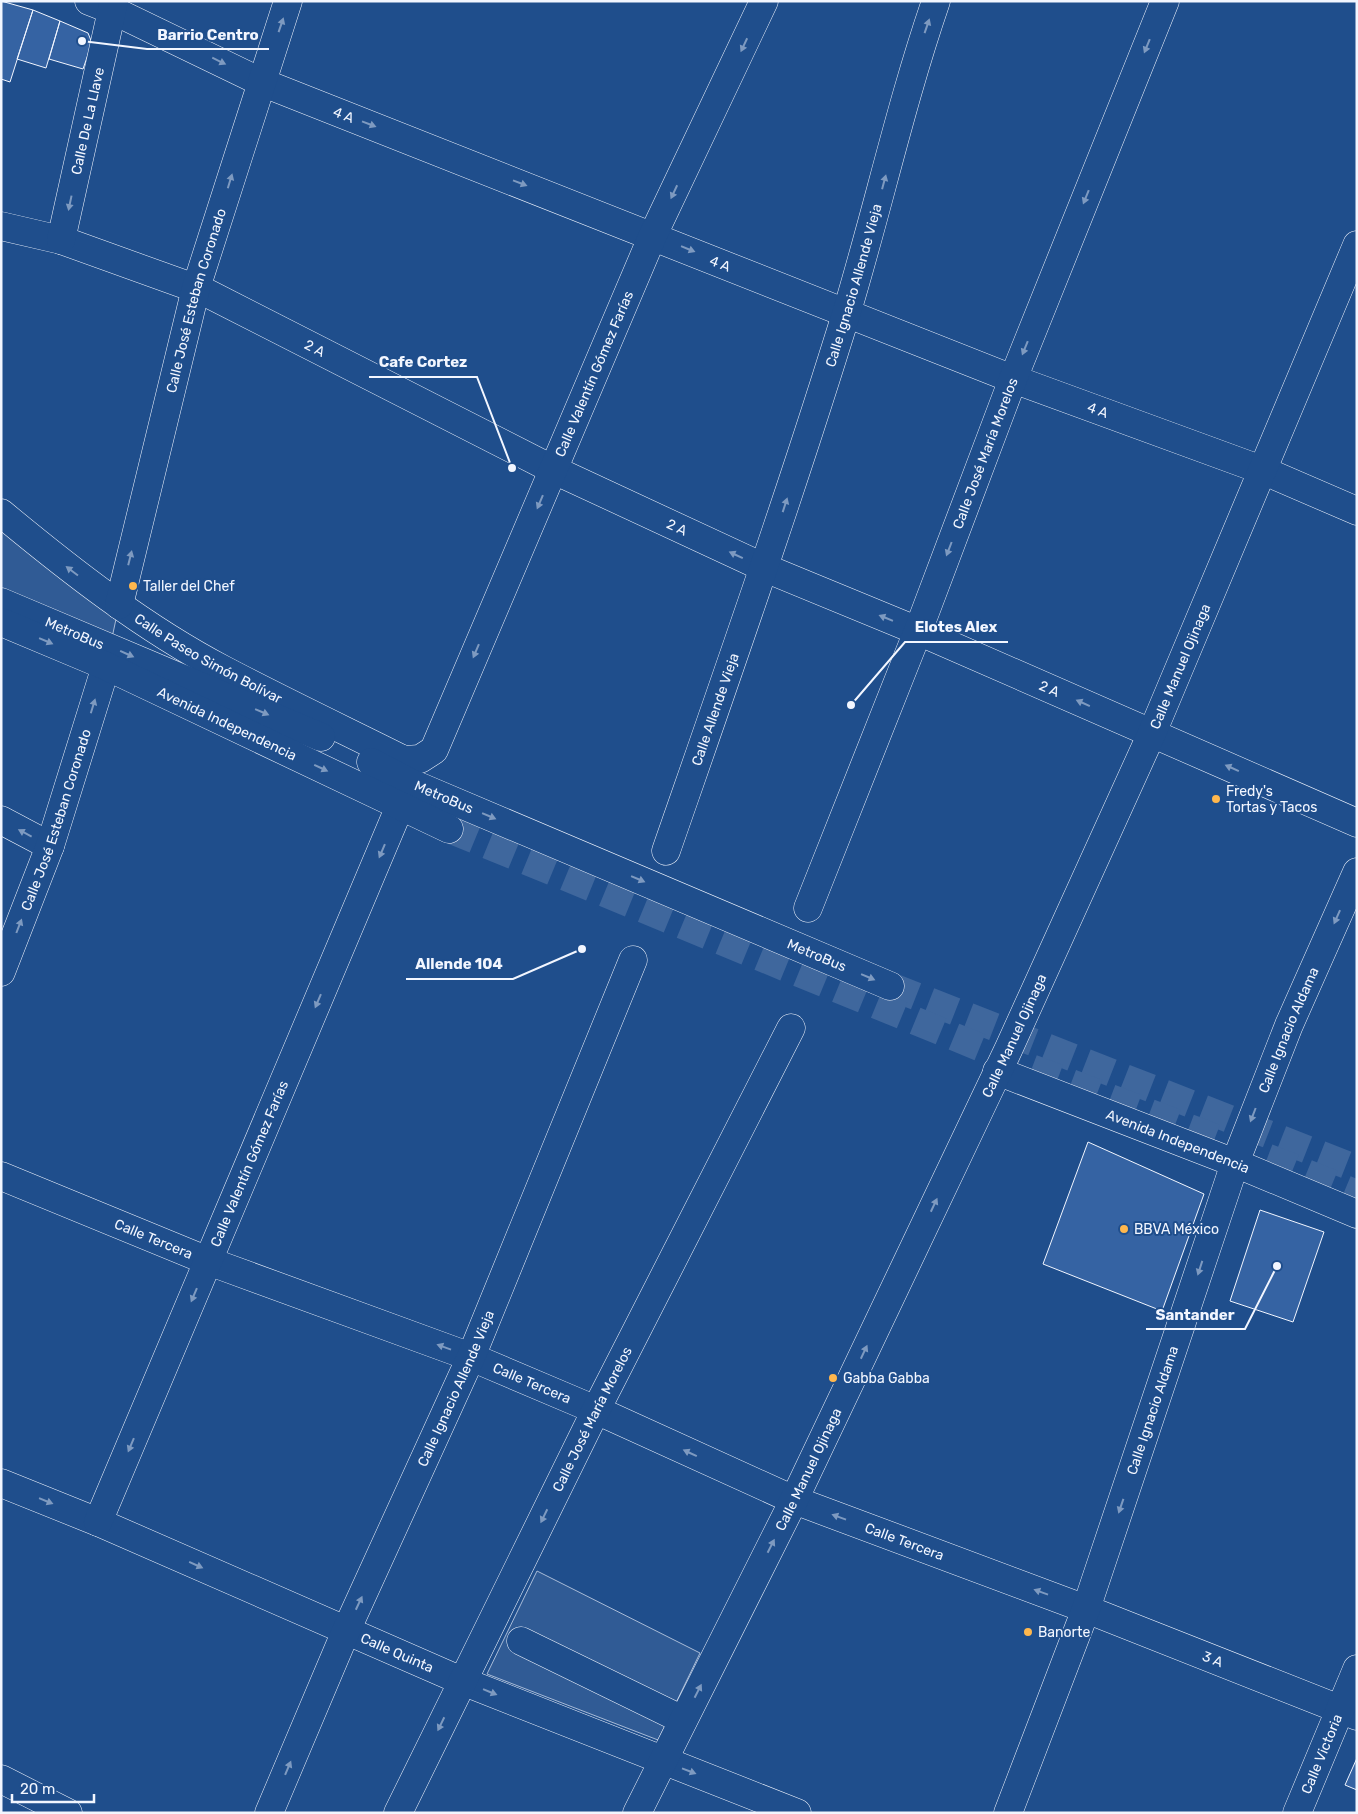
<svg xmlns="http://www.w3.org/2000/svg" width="1358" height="1814" font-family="Rubik,sans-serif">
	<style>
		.built { fill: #305b95; stroke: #a8bbd7 }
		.building { fill: #3563a3; stroke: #f2f6ff }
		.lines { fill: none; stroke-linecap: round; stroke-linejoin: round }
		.minor-tunnel { stroke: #3f679d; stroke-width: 28; stroke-dasharray: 28 14; stroke-linecap: butt }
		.major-tunnel { stroke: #3f679d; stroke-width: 28; stroke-dasharray: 28 14; stroke-linecap: butt }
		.minor-casing { stroke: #f2f6ff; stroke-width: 29 }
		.major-casing { stroke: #f2f6ff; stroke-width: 29 }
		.minor { stroke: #1f4e8c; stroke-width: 28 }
		.major { stroke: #1f4e8c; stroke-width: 28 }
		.oneway { fill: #7e9ac0 }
		.poi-dot { fill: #ffb74d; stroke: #1f4e8c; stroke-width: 2 }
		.labels { text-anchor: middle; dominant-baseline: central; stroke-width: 4; stroke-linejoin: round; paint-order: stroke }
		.street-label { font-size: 14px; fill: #f2f6ff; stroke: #1f4e8c }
		.poi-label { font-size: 14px; fill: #f2f6ff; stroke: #1f4e8c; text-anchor: start }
		.leader { fill: none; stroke: #f2f6ff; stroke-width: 2 }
		.callout-dot { fill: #f2f6ff; stroke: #1f4e8c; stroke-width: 2 }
		.callout-label { font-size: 15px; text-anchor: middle; font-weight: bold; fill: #f2f6ff; stroke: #1f4e8c; stroke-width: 4; stroke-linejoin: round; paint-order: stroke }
	</style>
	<rect width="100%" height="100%" fill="#1f4e8c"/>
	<path class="built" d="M1 513 119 605 106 666 1 622Z
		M537 1571 700 1653 658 1740 487 1674Z"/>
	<path class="building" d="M1 1 33 10 10 82 1 79Z
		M33 10 60 21 46 68 17 59Z
		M60 21 88 33 92 43 83 69 49 59Z
		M1088 1142 1204 1194 1162 1311 1043 1264Z
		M1260 1210 1324 1232 1293 1322 1230 1301Z
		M1357 1758V1790L1345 1785Z"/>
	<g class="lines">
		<path class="minor-tunnel" d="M890 986 1357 1169"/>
		<path class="major-tunnel" d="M449 829 1018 1063 1287 1165 1357 1194"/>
		<defs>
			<g id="minor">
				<path id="s1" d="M89 1 112 10 261 82 1013 379 1262 470 1357 511"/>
				<path id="s2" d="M1 226 61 240 203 291 554 470 765 568 918 631 1357 823"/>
				<path id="s3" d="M61 240 114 1"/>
				<path id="s4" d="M1 513C71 571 144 628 224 670 283 701 344 730 404 760L420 759 434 750 653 235 764 1"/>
				<path id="s5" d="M1 602 321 737"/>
				<path id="s6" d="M119 605 196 288 288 1"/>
				<path id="s7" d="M371 762 411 783 890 986"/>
				<path d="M1 820 50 846"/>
				<path id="s8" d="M666 851C728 672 791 493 847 311 878 208 901 103 936 1"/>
				<path id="s9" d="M808 908 918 631 1013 379 1165 1"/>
				<path id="s10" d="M1 972 50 846 106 666"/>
				<path id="s11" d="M997 1071 1235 1163 1357 1214"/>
				<path id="s12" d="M1 1176 208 1261 471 1357 596 1410 794 1500 1086 1609 1357 1716"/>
				<path id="s13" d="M1 1483 98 1522 462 1681 797 1813"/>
				<path id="s14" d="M98 1522 400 806"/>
				<path d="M521 1641 683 1720"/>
				<path d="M1 1779 68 1813"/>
				<path id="s15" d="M269 1813 346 1631 471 1357 633 960"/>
				<path id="s16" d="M398 1813 596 1410 791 1028"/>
				<path id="s17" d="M637 1813 794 1500 1009 1048 1152 733 1357 245"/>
				<path id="s18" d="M1297 1813 1357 1669"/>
			</g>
			<g id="major">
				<path id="s19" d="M1 622 106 666 449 829"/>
				<path id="s20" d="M1008 1813 1086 1609 1235 1163 1289 1025 1357 872"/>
			</g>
		</defs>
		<use href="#minor" class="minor-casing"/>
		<use href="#major" class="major-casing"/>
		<use href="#minor" class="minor"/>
		<use href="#major" class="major"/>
	</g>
	<defs><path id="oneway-solid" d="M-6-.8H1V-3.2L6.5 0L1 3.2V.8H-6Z" transform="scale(1.25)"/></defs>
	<g class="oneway">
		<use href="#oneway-solid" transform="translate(281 25) rotate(-71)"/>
		<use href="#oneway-solid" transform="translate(927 26) rotate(-71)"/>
		<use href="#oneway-solid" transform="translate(744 45) rotate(115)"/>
		<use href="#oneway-solid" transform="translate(1147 46) rotate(112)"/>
		<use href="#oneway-solid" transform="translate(219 61) rotate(26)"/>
		<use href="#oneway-solid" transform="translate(369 124) rotate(21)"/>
		<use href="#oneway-solid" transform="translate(230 181) rotate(-73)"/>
		<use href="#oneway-solid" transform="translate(884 182) rotate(-75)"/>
		<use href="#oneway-solid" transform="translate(520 183) rotate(21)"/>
		<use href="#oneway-solid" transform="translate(674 192) rotate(115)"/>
		<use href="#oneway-solid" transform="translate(1086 197) rotate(112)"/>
		<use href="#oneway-solid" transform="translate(70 203) rotate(102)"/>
		<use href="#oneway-solid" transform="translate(688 249) rotate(22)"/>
		<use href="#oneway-solid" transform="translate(1025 348) rotate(112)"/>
		<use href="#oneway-solid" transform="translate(540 502) rotate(113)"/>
		<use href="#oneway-solid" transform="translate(785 505) rotate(-72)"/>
		<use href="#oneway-solid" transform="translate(949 549) rotate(111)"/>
		<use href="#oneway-solid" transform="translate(736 555) rotate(-155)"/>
		<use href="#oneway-solid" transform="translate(130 558) rotate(-76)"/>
		<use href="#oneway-solid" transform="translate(72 571) rotate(-143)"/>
		<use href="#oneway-solid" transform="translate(886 618) rotate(-158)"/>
		<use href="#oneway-solid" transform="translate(46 641) rotate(23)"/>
		<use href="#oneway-solid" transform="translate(476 651) rotate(113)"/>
		<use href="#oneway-solid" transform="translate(127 654) rotate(24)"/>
		<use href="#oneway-solid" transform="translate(1083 703) rotate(-156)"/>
		<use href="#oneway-solid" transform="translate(93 706) rotate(-73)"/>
		<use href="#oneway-solid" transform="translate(262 712) rotate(23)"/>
		<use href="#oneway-solid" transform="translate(321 768) rotate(25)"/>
		<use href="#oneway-solid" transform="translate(1232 768) rotate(-156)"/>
		<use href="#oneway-solid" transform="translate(489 816) rotate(23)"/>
		<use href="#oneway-solid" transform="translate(25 833) rotate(-152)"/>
		<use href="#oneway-solid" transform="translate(382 851) rotate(113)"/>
		<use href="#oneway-solid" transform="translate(638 879) rotate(23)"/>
		<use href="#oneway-solid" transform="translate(1337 917) rotate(114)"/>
		<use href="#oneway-solid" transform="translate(19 926) rotate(-69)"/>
		<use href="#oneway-solid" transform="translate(868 977) rotate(23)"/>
		<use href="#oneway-solid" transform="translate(318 1001) rotate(113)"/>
		<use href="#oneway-solid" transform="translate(1253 1115) rotate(111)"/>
		<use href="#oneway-solid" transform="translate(934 1205) rotate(-65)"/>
		<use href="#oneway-solid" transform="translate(1200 1268) rotate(108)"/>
		<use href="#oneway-solid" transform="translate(194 1295) rotate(113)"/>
		<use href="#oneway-solid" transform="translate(444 1347) rotate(-160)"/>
		<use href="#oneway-solid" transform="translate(864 1352) rotate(-65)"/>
		<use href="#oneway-solid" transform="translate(131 1445) rotate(113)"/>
		<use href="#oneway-solid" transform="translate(690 1453) rotate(-155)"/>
		<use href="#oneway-solid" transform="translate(46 1501) rotate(22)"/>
		<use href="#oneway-solid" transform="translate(1121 1506) rotate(109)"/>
		<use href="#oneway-solid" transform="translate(544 1516) rotate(116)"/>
		<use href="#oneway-solid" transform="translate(839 1517) rotate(-160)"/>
		<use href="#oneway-solid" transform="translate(771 1546) rotate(-63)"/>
		<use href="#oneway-solid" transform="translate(196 1565) rotate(24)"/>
		<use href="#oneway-solid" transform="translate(1041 1592) rotate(-160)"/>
		<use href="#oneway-solid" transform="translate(359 1603) rotate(-65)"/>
		<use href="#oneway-solid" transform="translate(698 1691) rotate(-63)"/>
		<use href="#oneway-solid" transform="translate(490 1692) rotate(22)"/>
		<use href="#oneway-solid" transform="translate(441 1724) rotate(116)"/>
		<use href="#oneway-solid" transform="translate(288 1768) rotate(-67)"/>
		<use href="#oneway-solid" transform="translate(689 1771) rotate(21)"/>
	</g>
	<g class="poi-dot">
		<circle cx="133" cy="586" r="5"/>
		<circle cx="1216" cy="799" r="5"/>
		<circle cx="1124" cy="1229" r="5"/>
		<circle cx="833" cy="1378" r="5"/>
		<circle cx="1028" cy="1632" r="5"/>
	</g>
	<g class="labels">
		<g class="street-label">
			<text stroke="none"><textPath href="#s1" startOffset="279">4 A</textPath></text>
			<text stroke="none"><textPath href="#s3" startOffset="122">Calle De La Llave</textPath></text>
			<text stroke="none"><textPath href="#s1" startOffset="684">4 A</textPath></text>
			<text stroke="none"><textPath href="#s8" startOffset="596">Calle Ignacio Allende Vieja</textPath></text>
			<text stroke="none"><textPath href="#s6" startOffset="314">Calle José Esteban Coronado</textPath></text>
			<text stroke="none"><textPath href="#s2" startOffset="338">2 A</textPath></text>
			<text stroke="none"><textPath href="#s4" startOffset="916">Calle Valentín Gómez Farías</textPath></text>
			<text stroke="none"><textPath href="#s1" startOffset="1089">4 A</textPath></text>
			<text stroke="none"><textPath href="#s9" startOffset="488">Calle José María Morelos</textPath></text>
			<text stroke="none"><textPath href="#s2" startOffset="742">2 A</textPath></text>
			<text stroke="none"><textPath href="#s5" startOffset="80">MetroBus</textPath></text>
			<text stroke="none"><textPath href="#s4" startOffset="254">Calle Paseo Simón Bolívar</textPath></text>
			<text stroke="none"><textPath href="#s17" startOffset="1269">Calle Manuel Ojinaga</textPath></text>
			<text stroke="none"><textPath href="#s2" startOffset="1148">2 A</textPath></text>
			<text stroke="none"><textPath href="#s8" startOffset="150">Calle Allende Vieja</textPath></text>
			<text stroke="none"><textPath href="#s19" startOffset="248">Avenida Independencia</textPath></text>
			<text stroke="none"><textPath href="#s7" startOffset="81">MetroBus</textPath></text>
			<text stroke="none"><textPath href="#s10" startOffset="162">Calle José Esteban Coronado</textPath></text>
			<text stroke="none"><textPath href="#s7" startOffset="486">MetroBus</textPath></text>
			<text stroke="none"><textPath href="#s20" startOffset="832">Calle Ignacio Aldama</textPath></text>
			<text stroke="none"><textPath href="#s17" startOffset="864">Calle Manuel Ojinaga</textPath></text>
			<text stroke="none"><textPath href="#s11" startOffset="194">Avenida Independencia</textPath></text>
			<text stroke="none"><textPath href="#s14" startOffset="389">Calle Valentín Gómez Farías</textPath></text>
			<text stroke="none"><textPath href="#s12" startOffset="165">Calle Tercera</textPath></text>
			<text stroke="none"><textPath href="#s12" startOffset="570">Calle Tercera</textPath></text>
			<text stroke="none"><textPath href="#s15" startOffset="464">Calle Ignacio Allende Vieja</textPath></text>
			<text stroke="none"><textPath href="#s20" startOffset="428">Calle Ignacio Aldama</textPath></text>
			<text stroke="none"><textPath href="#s16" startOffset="439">Calle José María Morelos</textPath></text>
			<text stroke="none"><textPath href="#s17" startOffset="384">Calle Manuel Ojinaga</textPath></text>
			<text stroke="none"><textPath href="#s12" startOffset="975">Calle Tercera</textPath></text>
			<text stroke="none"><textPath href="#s13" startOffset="431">Calle Quinta</textPath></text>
			<text stroke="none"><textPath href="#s12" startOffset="1305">3 A</textPath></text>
			<text stroke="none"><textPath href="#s18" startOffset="64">Calle Victoria</textPath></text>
		</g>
		<g class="poi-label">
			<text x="143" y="586">Taller del Chef</text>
			<text x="1226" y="791">Fredy's<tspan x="1226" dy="16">Tortas y Tacos</tspan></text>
			<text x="1134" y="1229">BBVA México</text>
			<text x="843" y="1378">Gabba Gabba</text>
			<text x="1038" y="1632">Banorte</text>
		</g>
	</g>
	<path class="leader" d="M82 41L147 49H269M512 468L477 377H369M851 705L905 642H1008M582 949L513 979H406M1277 1266L1245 1329H1146"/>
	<g class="callout-dot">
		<circle cx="82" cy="41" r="5"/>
		<circle cx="512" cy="468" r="5"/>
		<circle cx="851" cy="705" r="5"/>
		<circle cx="582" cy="949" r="5"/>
		<circle cx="1277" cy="1266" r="5"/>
	</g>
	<g class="callout-label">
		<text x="208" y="40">Barrio Centro</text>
		<text x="423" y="367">Cafe Cortez</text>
		<text x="956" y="632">Elotes Alex</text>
		<text x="459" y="969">Allende 104</text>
		<text x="1195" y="1320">Santander</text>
	</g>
	<rect width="1358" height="1814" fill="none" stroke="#f2f6ff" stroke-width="5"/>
	<path d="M12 1794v8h82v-8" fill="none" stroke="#f2f6ff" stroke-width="2.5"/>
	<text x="20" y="1794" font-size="15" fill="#f2f6ff" stroke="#1f4e8c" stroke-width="4" paint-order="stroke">20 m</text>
</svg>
